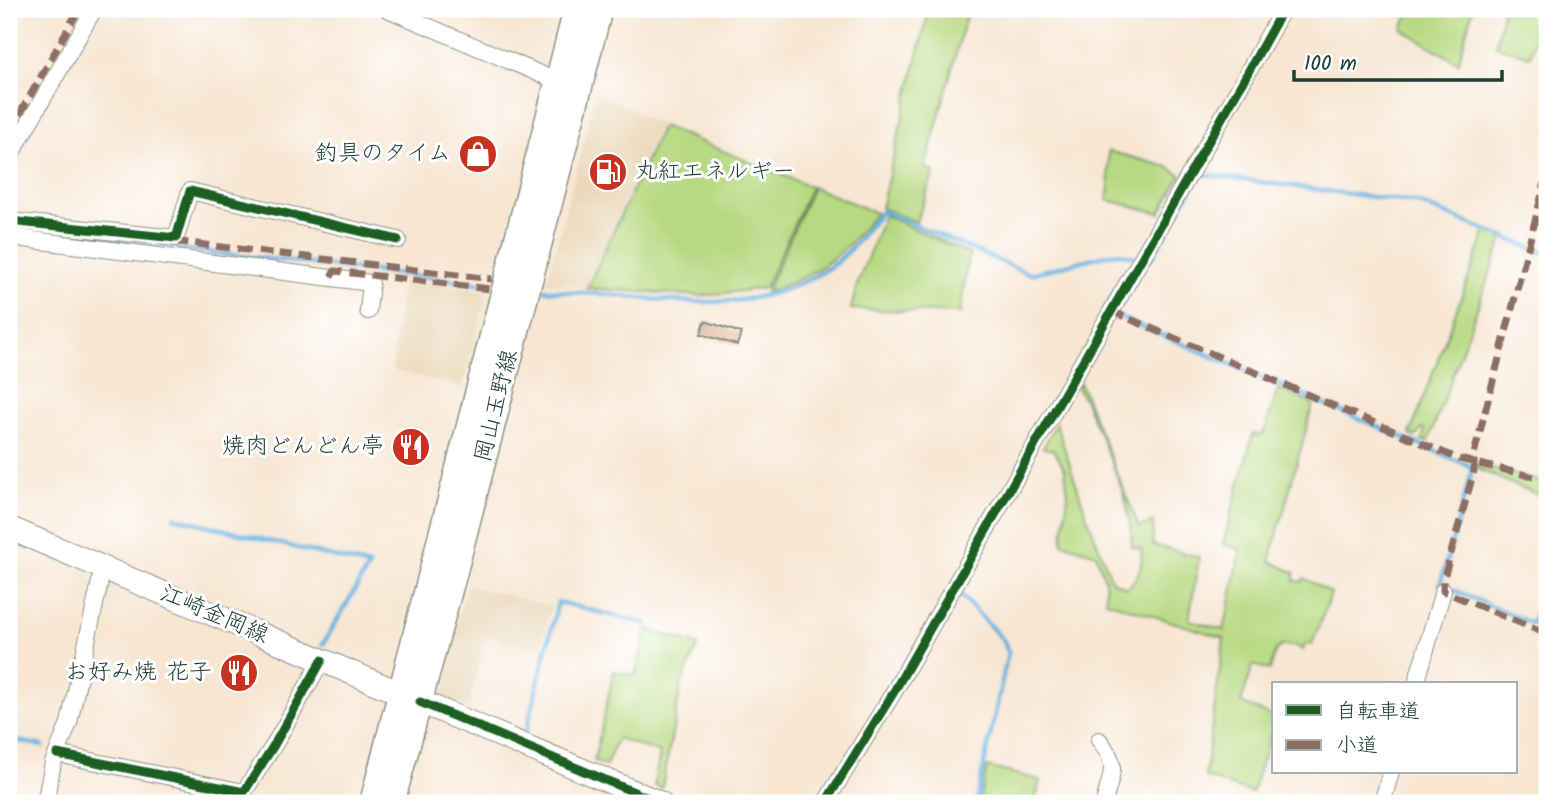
<svg xmlns="http://www.w3.org/2000/svg" width="1556" height="812" font-family="Kalam,'Klee One',sans-serif">
	<style>
		.built { fill: #ebd8ba }
		.green { fill: #b7d981; stroke: #6b8b5a; stroke-width: 2 }
		.lines { fill: none; stroke-linecap: round; stroke-linejoin: round }
		.stream { stroke: #68b2e0; stroke-width: 4.5 }
		.building { fill: #d79d75 }
		.street-casing { stroke: #8b9283; stroke-width: 18 }
		.secondary-casing { stroke: #8b9283; stroke-width: 25 }
		.primary-casing { stroke: #8b9283; stroke-width: 27 }
		.street { stroke: #fff; stroke-width: 16 }
		.secondary { stroke: #fff; stroke-width: 23 }
		.primary { stroke: #fff; stroke-width: 24 }
		.quiet { stroke: #8d6e63; stroke-width: 7; stroke-dasharray: 14 7; stroke-linecap: butt }
		.cycleway-casing { stroke: #fff; stroke-width: 13 }
		.cycleway { stroke: #1b5e20; stroke-width: 9 }
		.labels { text-anchor: middle; dominant-baseline: central; stroke-width: 6; stroke-linejoin: round; paint-order: stroke }
		.poi-label { font-size: 23px; fill: #1f3d34; stroke: #fff; text-anchor: end }
		.street-label { font-size: 23px; fill: #1f3d34; stroke: #fff }
	</style>
	<rect width="100%" height="100%" fill="#fff"/>
	<filter id="ink" filterUnits="userSpaceOnUse"><feTurbulence type="fractalNoise" baseFrequency=".0143" numOctaves="2"/><feDisplacementMap in="SourceGraphic" scale="14" xChannelSelector="R" yChannelSelector="G"/><feConvolveMatrix kernelMatrix="1 2 1 2 8 2 1 2 1" color-interpolation-filters="sRGB"/></filter>
	<filter id="wash" filterUnits="userSpaceOnUse"><feTurbulence type="fractalNoise" baseFrequency=".00686" numOctaves="4" result="noise"/><feDisplacementMap in="SourceGraphic" scale="28" xChannelSelector="R" yChannelSelector="G"/><feGaussianBlur stdDeviation="1.57" result="paint"/><feColorMatrix in="noise" values="0 0 0 0 0 0 0 0 0 0 0 0 0 0 0 0 0 1.4 0 .05"/><feComposite in="paint" operator="in"/></filter>
	<g filter="url(#wash)">
		<rect width="100%" height="100%" fill="#f7e6d2"/>
		<path class="built" d="M596 93 633 109 637 115 660 124 585 287 547 282Z
			M402 281 487 290 462 387 392 370Z
			M467 585 551 606 540 650 487 636 468 706 438 698Z"/>
		<path class="green" d="M929 9H968L925 168 934 172 916 222 881 208Z
			M1410 9H1473L1458 63 1402 29Z
			M1503 9H1544L1530 56 1496 46Z
			M662 126 811 187 765 288 702 296 587 288Z
			M1108 151 1168 167 1181 175 1160 213 1107 200 1109 187Z
			M813 187 876 213C843 255 818 276 766 292Z
			M884 215 971 255 968 259 960 313 851 309 857 285Z
			M1486 231 1503 238 1428 442 1422 440 1425 430 1423 428 1415 437 1410 434Z
			M1080 383 1139 527 1153 522V545L1199 557 1189 620 1224 630 1241 550 1223 544 1253 434 1260 436 1264 432 1278 389 1313 404 1270 561 1295 573V581L1302 582 1304 578 1331 593 1312 645 1306 643 1303 650 1296 646H1281L1276 650 1270 670 1253 665 1241 703 1274 717V723L1252 793 1205 777 1224 638 1106 601 1105 580 1096 554 1062 543 1068 495 1065 470 1054 450 1043 448 1056 423 1086 514 1112 581 1127 588C1139 577 1144 565 1141 549L1132 547C1132 496 1104 447 1085 401L1077 388Z
			M1477 465 1547 483V499L1478 469Z
			M1547 573V610L1540 623 1532 620Z
			M647 629 698 645 681 685 662 788 654 785 660 753 617 738 606 766 594 761 614 671 635 676Z
			M987 767 1040 780 1035 803H979Z"/>
		<g class="lines">
			<path class="stream" d="M9 229 486 284
				M1145 258H1152L1200 174 1417 203 1547 254
				M545 290C573 293 602 293 630 297 700 305 765 309 827 269 849 255 865 231 882 211L1030 274 1110 254 1119 253 1136 257
				M1105 310 1121 278
				M1117 316 1470 466 1472 470 1440 585 1442 586
				M174 517 369 566 323 644
				M1449 588 1547 630
				M959 593 1004 641 1008 653 976 803
				M526 732 558 602 647 624
				M9 739 43 746"/>
		</g>
		<g id="blocks">
			<path class="building" d="M705 321 741 333 737 345 701 334Z"/>
		</g>
	</g>
	<g filter="url(#ink)">
		<use href="#blocks" fill-opacity="0" stroke="#8b9283" stroke-width="2"/>
		<g class="lines">
			<defs>
				<path id="street" d="M387 9 564 84
					M9 158 94 9
					M9 221 176 238 190 191 398 240
					M9 237 371 283 368 311
					M1416 684 1443 591
					M1099 740C1120 766 1111 773 1104 803
					M57 754 244 792 274 745 322 660
					M45 803 53 763 69 723 103 568
					M825 803 892 695 1247 74 1283 9
					M1382 803 1391 772"/>
				<path id="secondary" d="M9 528 660 803"/>
				<path id="primary" d="M372 803 576 9
					M392 803 453 579 600 9"/>
			</defs>
			<use href="#street" class="street-casing"/>
			<use href="#secondary" class="secondary-casing"/>
			<use href="#primary" class="primary-casing"/>
			<use href="#street" class="street"/>
			<use href="#secondary" class="secondary"/>
			<use href="#primary" class="primary"/>
			<path class="quiet" d="M9 133 79 9
				M1547 175 1474 454V471L1443 581V591L1547 634
				M176 238 180 242 492 279
				M331 276 335 271 490 289
				M1111 311 1459 459 1547 480"/>
			<defs>
				<path id="cycleway" d="M9 221 176 238 190 191 398 240
					M420 702 660 803
					M57 754 244 792 274 745 322 660
					M825 803 892 695 1247 74 1283 9"/>
			</defs>
			<use href="#cycleway" class="cycleway-casing"/>
			<use href="#cycleway" class="cycleway"/>
		</g>
	</g>
	<defs>
		<symbol id="shop-disc" viewBox="-11 -11 22 22"><circle r="9.5" fill="#c8321e" stroke="#fff"/><path d="M-5-2.5h2.3a2.7 3.5 0 0 1 5.4 0H5L5.5 6h-11ZM-1.5-2.5h3a1.5 2.3 0 0 0-3 0Z" fill="#fff"/></symbol>
		<symbol id="fuel-disc" viewBox="-11 -11 22 22"><circle r="9.5" fill="#c8321e" stroke="#fff"/><path d="M-5.5-6h7V0h2V4h1.3V-2.5L3-4.5l.8-.8L6-3V5H2.5V1h-1V6h-7ZM-4.2-4.7v3.2H.2V-4.7Z" fill="#fff"/></symbol>
		<symbol id="restaurant-disc" viewBox="-11 -11 22 22"><circle r="9.5" fill="#c8321e" stroke="#fff"/><path d="M-5-6h1v4h1v-4h1v4h1v-4h1v5L-1.5 .5V6h-2V.5L-5-1ZM5-6V6H3V1.5H1.5Q1.5-4 5-6Z" fill="#fff"/></symbol>
	</defs>
	<g fill-rule="evenodd">
		<use href="#shop-disc" x="456" y="132" width="44" height="44"/>
		<use href="#fuel-disc" x="586" y="150" width="44" height="44"/>
		<use href="#restaurant-disc" x="389" y="425" width="44" height="44"/>
		<use href="#restaurant-disc" x="217" y="651" width="44" height="44"/>
	</g>
	<g class="labels">
		<g class="poi-label">
			<text x="451" y="154">釣具のタイム</text>
			<text x="635" y="172" text-anchor="start">丸紅エネルギー</text>
			<text x="384" y="447">焼肉どんどん亭</text>
			<text x="212" y="673">お好み焼 花子</text>
		</g>
		<g class="street-label">
			<text transform="translate(497 406) rotate(-76)">岡山玉野線</text>
			<text transform="translate(214 615) rotate(23)">江崎金岡線</text>
		</g>
	</g>
	<rect width="1556" height="812" fill="none" stroke="#fff" stroke-width="35"/>
	<rect x="1272" y="682" width="245" height="91" fill="#ffffff" stroke="#a5b1ae" stroke-width="2"/>
	<rect x="1286" y="705" width="35" height="10" fill="#1b5e20" stroke="#a5b1ae" stroke-width="2"/>
	<text x="1336" y="718" font-size="21" fill="#1f3d34">自転車道</text>
	<rect x="1286" y="740" width="35" height="10" fill="#8d6e63" stroke="#a5b1ae" stroke-width="2"/>
	<text x="1336" y="752" font-size="21" fill="#1f3d34">小道</text>
	<path d="M1294 70v10h208v-10" fill="none" stroke="#1f3d34" stroke-width="3.5"/>
	<text x="1304" y="70" font-size="21" fill="#1f3d34" stroke="#ffffff" stroke-width="5" paint-order="stroke">100 m</text>
</svg>
